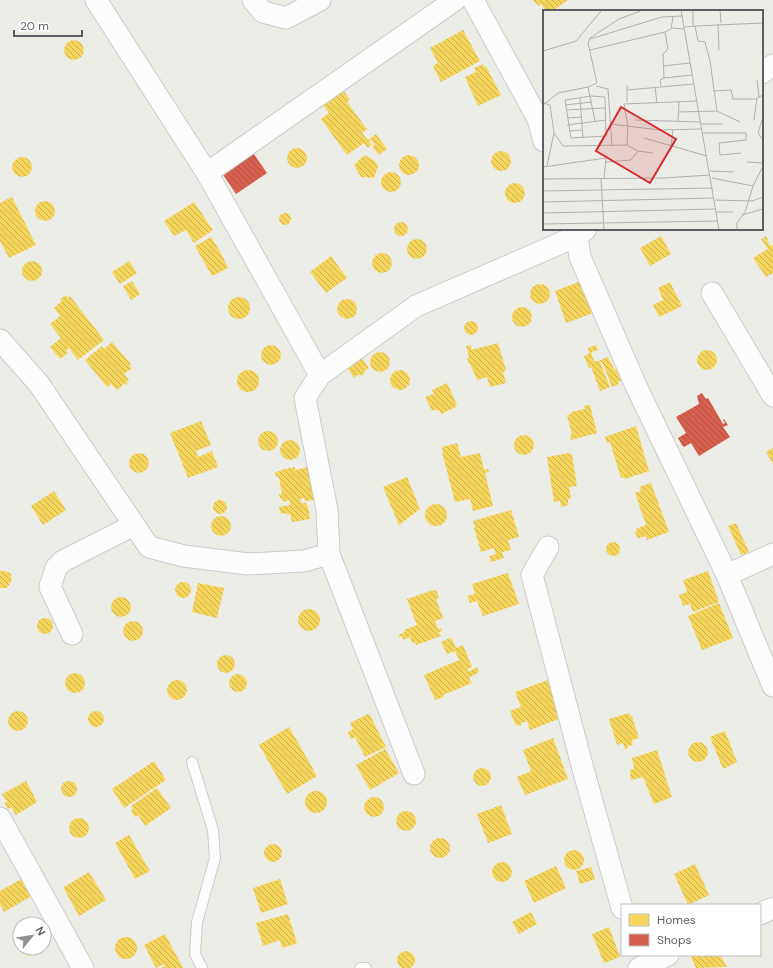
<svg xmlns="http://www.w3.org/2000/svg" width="773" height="968" font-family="'DM Sans',sans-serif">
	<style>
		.homes { fill: url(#homes-back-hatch) }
		.shops { fill: url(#shops-back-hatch) }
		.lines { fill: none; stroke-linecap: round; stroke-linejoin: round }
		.service-casing { stroke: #cacbca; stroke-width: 12 }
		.minor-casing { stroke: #cacbca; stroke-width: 23 }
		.service { stroke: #fcfcfc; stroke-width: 10 }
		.minor { stroke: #fcfcfc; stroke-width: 21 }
		.inset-road { fill: none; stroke: #afb0b0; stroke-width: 1 }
		.view { fill: #d62828; fill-opacity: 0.15; stroke: #d62828; stroke-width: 2 }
		.inset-edge { fill: none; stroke: #5d5f65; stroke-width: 2 }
	</style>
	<defs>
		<pattern id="homes-back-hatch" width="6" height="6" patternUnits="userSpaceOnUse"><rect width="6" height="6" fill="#f6d55c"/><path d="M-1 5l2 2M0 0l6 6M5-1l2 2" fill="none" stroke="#cab050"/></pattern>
		<pattern id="shops-back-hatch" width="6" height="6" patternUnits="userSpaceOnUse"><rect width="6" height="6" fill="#d6604d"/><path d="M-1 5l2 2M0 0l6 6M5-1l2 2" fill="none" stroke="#b15244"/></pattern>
	</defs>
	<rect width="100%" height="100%" fill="#edede8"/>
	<path class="homes" d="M533 0H568L553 11H546L541 4 539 6Z
		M463 30 480 61 441 82 433 66 438 63 430 48Z
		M64 50a10 10 0 1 1 20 0a10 10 0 1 1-20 0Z
		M483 64 484 67 486 66 501 95 478 106 465 77 476 72 474 68Z
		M341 87 350 100 347 102 367 129 362 133 368 140 376 134 387 149 379 155 373 148 374 144 371 140 369 141 372 145 368 148 364 143 347 155 321 119 329 113 321 102Z
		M287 158a10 10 0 1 1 20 0a10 10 0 1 1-20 0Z
		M491 161a10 10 0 1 1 20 0a10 10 0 1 1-20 0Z
		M364 155 374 160 378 166 374 178 361 177 354 165Z
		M399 165a10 10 0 1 1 20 0a10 10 0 1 1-20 0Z
		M12 167a10 10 0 1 1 20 0a10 10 0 1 1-20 0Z
		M381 182a10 10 0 1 1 20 0a10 10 0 1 1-20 0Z
		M505 193a10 10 0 1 1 20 0a10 10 0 1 1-20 0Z
		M12 197 36 245 9 258 0 241V203Z
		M35 211a10 10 0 1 1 20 0a10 10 0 1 1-20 0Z
		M194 202 213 230 194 243 186 230 174 236 164 221Z
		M279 219a6 6 0 1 1 12 0a6 6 0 1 1-12 0Z
		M394 229a7 7 0 1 1 14 0a7 7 0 1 1-14 0Z
		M661 236 671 254 650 266 640 248Z
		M766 236 770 246 773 245V273L766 277 753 258 768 249 761 239Z
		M211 237 221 253 228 268 212 276 195 246Z
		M407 249a10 10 0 1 1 20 0a10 10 0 1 1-20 0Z
		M372 263a10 10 0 1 1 20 0a10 10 0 1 1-20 0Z
		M331 256 347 278 326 293 310 272Z
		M129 261 137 273 120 284 112 272Z
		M22 271a10 10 0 1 1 20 0a10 10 0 1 1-20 0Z
		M132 281 140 294 131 300 123 286Z
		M581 281 593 313 566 323 555 291Z
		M670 282 682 306 659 317 653 305 663 300 658 288Z
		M530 294a10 10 0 1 1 20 0a10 10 0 1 1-20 0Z
		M66 295 68 298 70 296 104 340 78 360 69 348 66 350 68 353 60 359 50 347 61 338 50 324 60 316 54 308 62 301 60 299Z
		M228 308a11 11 0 1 1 22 0a11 11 0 1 1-22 0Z
		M337 309a10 10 0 1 1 20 0a10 10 0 1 1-20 0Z
		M512 317a10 10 0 1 1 20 0a10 10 0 1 1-20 0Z
		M464 328a7 7 0 1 1 14 0a7 7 0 1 1-14 0Z
		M112 342 131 364 129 366 132 368 124 374 129 380 126 382 128 384 126 385 125 383 117 390 111 384 107 387 85 360 102 346 104 349Z
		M498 343 506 370 503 372 506 383 490 387 487 377 477 380 470 364H469L467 358 469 357 466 346 471 345V350Z
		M596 345 598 350 591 352 594 361H596V362L608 357 615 370 616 369 621 381 618 382 619 384 612 387 602 362H600L610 387 600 391 591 367 589 368 584 356 589 354 588 348Z
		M261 355a10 10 0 1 1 20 0a10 10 0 1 1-20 0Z
		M697 360a10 10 0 1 1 20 0a10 10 0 1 1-20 0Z
		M370 362a10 10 0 1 1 20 0a10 10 0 1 1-20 0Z
		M361 357 369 368 364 371 365 373 360 376 359 374 354 378 347 367Z
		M237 381a11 11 0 1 1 22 0a11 11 0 1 1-22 0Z
		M390 380a10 10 0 1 1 20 0a10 10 0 1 1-20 0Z
		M447 383 457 405 455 406 456 407 441 414 439 410 436 411 435 409 432 411 425 397 434 394 432 390Z
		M590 405 597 433 571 440 570 435 572 434 567 415 571 414V412L585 409 584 406Z
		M201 421 211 445 196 451 198 457 212 451 218 467 188 478 170 433Z
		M636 426 649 471 625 479 624 477 621 478 610 442 607 443 605 437Z
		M258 441a10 10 0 1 1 20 0a10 10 0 1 1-20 0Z
		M514 445a10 10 0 1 1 20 0a10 10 0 1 1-20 0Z
		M280 450a10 10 0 1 1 20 0a10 10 0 1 1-20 0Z
		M457 443 461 457 480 453 484 470 488 469 489 472 485 473 493 506 473 511 470 499 455 502 442 452H443L442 447Z
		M773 448V464L766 452Z
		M569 453 570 454H572L577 486 569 487 571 498 568 499V505L561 507 560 501 554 502 547 457Z
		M129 463a10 10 0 1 1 20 0a10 10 0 1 1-20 0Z
		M295 467V470L309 467 314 500 305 501 304 498 300 499 301 503H306L307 506H308L310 519 292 522 290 514 287 515V513L281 514 279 507 290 505 289 500 283 502 282 498H280L279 494H282L279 478H278V476L276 477 275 472 281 471 280 470Z
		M407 477 420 509 399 525 383 487Z
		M651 483 669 532 647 540 646 536 639 538 637 537 635 532 637 531 636 529 646 525 635 493 641 491 639 487Z
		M54 491 66 510 43 525 31 506Z
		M213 507a7 7 0 1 1 14 0a7 7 0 1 1-14 0Z
		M425 515a11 11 0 1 1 22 0a11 11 0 1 1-22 0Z
		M511 510 519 537 508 540 511 550 502 552 504 558 491 562 489 556 496 554 494 548 481 552 474 528 475 527 473 521Z
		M211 526a10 10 0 1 1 20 0a10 10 0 1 1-20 0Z
		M736 523 749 552 741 555 728 526Z
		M606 549a7 7 0 1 1 14 0a7 7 0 1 1-14 0Z
		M0 571H6L11 574 12 580 7 588H0Z
		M708 571 719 602 693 612 690 604 683 606 679 595 687 592 683 580Z
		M508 573 519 604 483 616 477 601 470 603 467 596 475 594 472 584Z
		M175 590a8 8 0 1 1 16 0a8 8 0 1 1-16 0Z
		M198 583 224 588 217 618 192 612Z
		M433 590 434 591 436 590 439 598 436 599 443 618 435 621 438 629 441 628 442 631 439 632 441 636 416 645 415 642 412 643 410 637 403 640 402 636 399 637 398 635 405 632 404 630 417 625 407 599Z
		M111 607a10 10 0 1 1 20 0a10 10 0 1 1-20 0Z
		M719 603 733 638 702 650 688 616Z
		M298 620a11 11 0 1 1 22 0a11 11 0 1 1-22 0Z
		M37 626a8 8 0 1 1 16 0a8 8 0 1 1-16 0Z
		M123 631a10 10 0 1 1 20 0a10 10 0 1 1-20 0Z
		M450 638 452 639 456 648 463 645 472 667 468 669V672L477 667 479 672 469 678 472 683 443 695 444 697 435 700 424 675 459 660 455 651 447 654 441 642Z
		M217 664a9 9 0 1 1 18 0a9 9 0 1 1-18 0Z
		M65 683a10 10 0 1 1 20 0a10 10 0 1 1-20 0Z
		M229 683a9 9 0 1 1 18 0a9 9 0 1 1-18 0Z
		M548 680 561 718 530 730 527 721 521 723V725L517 726 516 724H515L510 711 521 707 515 692Z
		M167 690a10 10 0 1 1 20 0a10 10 0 1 1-20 0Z
		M88 719a8 8 0 1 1 16 0a8 8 0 1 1-16 0Z
		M8 721a10 10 0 1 1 20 0a10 10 0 1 1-20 0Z
		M629 713 630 716H632L639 738 632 740 633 745 627 746 628 748 625 749 623 743 617 745 609 719Z
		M368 714 369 715H370L386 747 365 757 355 737 351 739 348 732 353 729 350 723Z
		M289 727 317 776 287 794 259 745Z
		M725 731 737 762 723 769 710 737Z
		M553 738 568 779 525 795 517 777 531 771 523 750Z
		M688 752a10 10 0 1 1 20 0a10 10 0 1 1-20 0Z
		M385 749 399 773 370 790 356 765Z
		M657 750 672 797 654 804 643 777 631 780 630 770 634 769 632 758Z
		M154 761 166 780 124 808 112 789Z
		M473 777a9 9 0 1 1 18 0a9 9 0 1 1-18 0Z
		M61 789a8 8 0 1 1 16 0a8 8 0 1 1-16 0Z
		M26 781 37 802 16 815 11 807 8 809 4 803 7 802 2 794Z
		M157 788 171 808 145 826 138 815 135 817 131 811 133 809 131 806Z
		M305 802a11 11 0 1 1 22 0a11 11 0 1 1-22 0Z
		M364 807a10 10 0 1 1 20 0a10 10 0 1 1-20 0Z
		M501 805 512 834 488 843 477 814Z
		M396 821a10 10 0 1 1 20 0a10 10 0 1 1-20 0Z
		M69 828a10 10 0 1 1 20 0a10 10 0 1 1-20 0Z
		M129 835 150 871 135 879 115 843Z
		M430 848a10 10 0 1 1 20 0a10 10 0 1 1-20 0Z
		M264 853a9 9 0 1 1 18 0a9 9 0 1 1-18 0Z
		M564 860a10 10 0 1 1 20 0a10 10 0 1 1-20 0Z
		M492 872a10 10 0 1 1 20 0a10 10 0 1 1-20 0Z
		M695 864 709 895 688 905 674 874Z
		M556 866 566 888 534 903 524 881Z
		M591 867 595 879 580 884 576 871Z
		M89 872 106 900 79 916 64 889V887Z
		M23 878 32 896 4 912 0 904V891Z
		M280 879 288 904 261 913 253 888Z
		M531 912 537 924 519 934 512 922Z
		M288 914 297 943 282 948 280 940 263 946 256 923Z
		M609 927 620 957 604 963 592 934Z
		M165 934 183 968H161L165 966 164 964 156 968 144 945Z
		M115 948a11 11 0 1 1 22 0a11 11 0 1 1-22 0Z
		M19 948H40L35 954 29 956 22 953Z
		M397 960a9 9 0 1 1 18 0a9 9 0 1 1-18 0Z
		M697 955H720L727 967 696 968 691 957Z"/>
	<path class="shops" d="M251 150 267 173 236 194 220 170Z
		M702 393 706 399 708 398 723 424 725 423 723 420 724 419 728 425 723 427 730 437 699 456 691 443 684 447 682 445 678 438 686 433 676 417 699 404 697 396Z"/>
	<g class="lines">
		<defs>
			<path id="service" d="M192 762 213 830 215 858 197 922 195 954 202 968
				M360 968H366"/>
			<path id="minor" d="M96 0 207 173 320 375 305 398 327 510 329 554 414 774
				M253 0 263 12 286 18 320 0
				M473 0 538 119 544 141
				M762 73 773 65
				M207 173 455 0
				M573 229 577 236 580 257 637 388 727 575 773 686
				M712 293 773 396
				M0 340 39 384 149 547 184 556 248 564 304 561 329 554
				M320 375 416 306 577 236 586 229
				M548 547 532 575 583 769 622 908
				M727 575 773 554
				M72 634 50 587 56 568 63 561 134 525
				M0 818 83 968
				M760 914 773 908
				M639 968 668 955"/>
		</defs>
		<use href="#service" class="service-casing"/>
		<use href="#minor" class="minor-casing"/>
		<use href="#service" class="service"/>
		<use href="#minor" class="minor"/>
	</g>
	<g transform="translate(543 10)">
		<rect width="220" height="220" fill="#edede8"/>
		<path class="inset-road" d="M138 0 176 220M177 0 178 13M175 14 176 40M150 16V0M152 16 220 13M141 17 152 16 155 31 162 32 167 51 174 101M129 18 141 19M47 29 119 7 139 6M47 40 122 22 128 19 130 7M0 41 33 31 59 0M120 56 147 53M121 68 149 65M214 70 216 87M84 75V92M53 76 65 79 69 135M118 76 117 70 121 68 120 44 125 39 122 22M45 77 54 73 45 33 47 28 76 9 100 0M112 77 114 93M84 80 151 74M170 81 188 80 190 89H214M48 86 62 87 63 126 28 128 22 90ZM37 88 40 128M1 93 7 95 11 123 4 156M0 95 15 83 45 77 52 111M22 95 49 92M23 100 62 98M135 102 174 101 197 112M220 107 215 123 220 130M24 108 38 107M92 110 157 112M211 110 214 88 220 85M135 111 136 92M67 114 117 120 158 119M158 114H180M24 115 63 110M26 121 39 120M11 123 20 136 84 135 95 141 110 143M159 123H203V130L176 133 177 145 198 143M101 128 164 146M84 135 85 116 81 94 154 91M128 137 130 119M63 152 88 150 95 141M204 152 220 153M0 157 63 148 61 168M167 161 191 162M58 168 61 220M169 168 210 176M0 169 121 168 167 165M0 181 170 178M172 190 209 191 220 187M0 192 171 188M173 202H190M0 203 173 199M199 205 220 199M0 214 175 211M194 220V213L202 202 210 176 220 156"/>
		<path class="view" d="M78 97 133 129 107 173 53 141Z"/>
		<rect width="220" height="220" class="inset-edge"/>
	</g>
	<rect x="621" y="904" width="140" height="52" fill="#ffffff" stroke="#bebfc1"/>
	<rect x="629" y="914" width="20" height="12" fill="#f6d55c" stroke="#bebfc1"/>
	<text x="657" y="924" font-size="12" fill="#5d5f65">Homes</text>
	<rect x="629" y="934" width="20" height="12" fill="#d6604d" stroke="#bebfc1"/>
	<text x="657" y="944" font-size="12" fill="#5d5f65">Shops</text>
	<g transform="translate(32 936) rotate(60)"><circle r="19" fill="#ffffff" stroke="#bebfc1"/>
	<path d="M0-3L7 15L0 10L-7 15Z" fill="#8f9193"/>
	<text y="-6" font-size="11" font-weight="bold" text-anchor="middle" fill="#5d5f65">N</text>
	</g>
	<path d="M14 30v6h68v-6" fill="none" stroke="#5d5f65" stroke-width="2"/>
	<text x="20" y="30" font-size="12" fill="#5d5f65" stroke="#ffffff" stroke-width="3" paint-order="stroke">20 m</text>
</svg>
